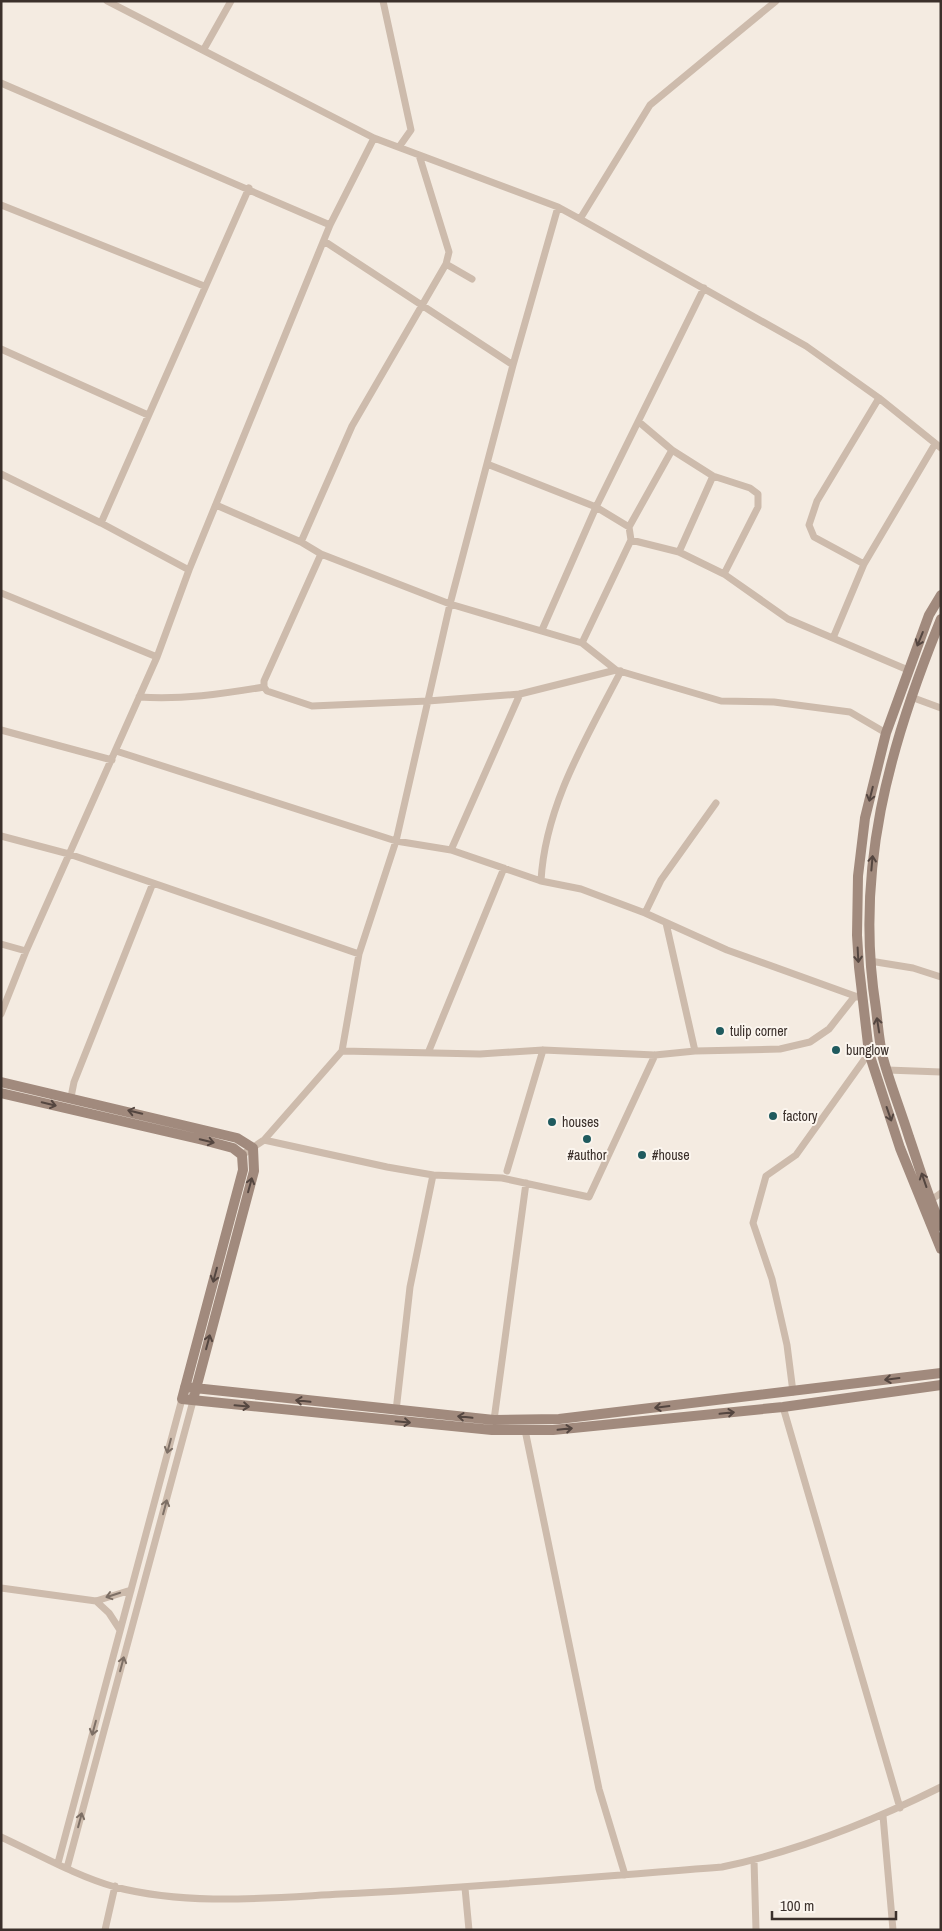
<svg xmlns="http://www.w3.org/2000/svg" width="942" height="1931" font-family="'Archivo Narrow',sans-serif">
	<style>
		.lines { fill: none; stroke-linecap: round; stroke-linejoin: round }
		.street { stroke: #cdbbac; stroke-width: 7 }
		.secondary { stroke: #a18a7d; stroke-width: 10 }
		.oneway { stroke: #544640 }
		.oneway2 { stroke: #7d6f65 }
		.poi-dot { fill: #1f5a5e; stroke: #fbf5ee; stroke-width: 2 }
		.labels { text-anchor: middle; dominant-baseline: central; stroke-width: 4; stroke-linejoin: round; paint-order: stroke }
		.poi-label { font-size: 14px; fill: #3b302b; stroke: #fbf5ee; text-anchor: start }
	</style>
	<rect width="100%" height="100%" fill="#f4ebe1"/>
	<g class="lines">
		<path class="street" d="M107 1 374 138 558 207 580 219 806 346 879 398 941 448
			M383 1 411 130 399 147
			M204 49 231 1
			M1 83 330 225
			M419 155 449 252 446 264 472 279
			M1 205 204 286
			M580 219 650 105 776 1
			M324 241 513 365
			M1 349 148 415
			M639 422 672 450 713 476 750 488 758 494V507L724 574
			M487 464 596 507 629 527 631 540 679 552 724 574 788 619 908 670
			M1 474 101 523 189 570
			M216 505 301 542 321 554 450 604 582 643 616 670 721 701 774 702 850 712 886 733
			M101 523 249 188
			M629 527 672 450
			M301 542 352 426 446 264
			M679 552 713 476
			M864 564 814 537 809 525 817 501 879 398
			M1 593 157 657
			M542 630 596 507 704 288
			M833 638 864 564 935 444
			M582 643 631 540
			M264 687V681L321 554
			M139 697C181 700 222 694 264 687L267 691 312 706 428 701 520 694 616 670
			M911 697 941 708
			M1 730 112 760
			M116 751 396 841 451 850 541 881 581 889 645 913 727 950 855 996
			M1 836 69 854 359 954
			M451 850 520 694
			M541 881C545 805 587 737 621 671
			M645 913 661 880 716 803
			M666 923 695 1051
			M1 944 26 951
			M870 961 913 968 941 977
			M1 1014 26 951 157 657 189 570 330 225 374 138
			M342 1051 480 1054 543 1050 655 1055 695 1051 780 1049 810 1042 829 1029 855 996 859 997
			M428 1053 504 868
			M887 1070 941 1072
			M71 1097 74 1082 153 883
			M264 1140 387 1167 433 1175 502 1178 589 1197 655 1055
			M242 1155 264 1140 342 1051 359 954 396 841 450 604 513 365 558 207
			M507 1171 543 1050
			M931 1200 941 1193
			M793 1392 787 1345 772 1279 753 1223 766 1176 796 1155 869 1053
			M783 1407 900 1808
			M396 1411 410 1287 433 1175
			M494 1420 526 1183
			M525 1430 599 1789 625 1875
			M1 1588 96 1601 131 1590
			M96 1601 109 1613 120 1630
			M883 1816 893 1930
			M1 1837C38 1854 76 1876 115 1887 189 1906 266 1898 341 1894 468 1888 595 1877 722 1867 798 1851 871 1822 941 1787
			M754 1860 756 1930
			M58 1863 182 1399
			M67 1868 193 1401
			M465 1888 469 1930
			M105 1930 115 1886"/>
		<path class="secondary" d="M941 595 929 615 886 733 865 818 858 876 857 935 859 967 869 1053 900 1148 941 1249
			M941 619C889 746 854 871 876 1009 878 1025 879 1042 883 1058 890 1084 901 1111 909 1137 919 1166 928 1197 941 1226
			M1 1082 237 1138 253 1148 254 1171 194 1396
			M1 1093 203 1140 233 1148 242 1155 243 1170 182 1399 492 1430H553L783 1407 941 1385
			M185 1387 494 1420 559 1419 941 1373"/>
	</g>
	<defs><path id="oneway-shaft" d="M-6 0H5M1.5-3L5.5 0L1.5 3" fill="none" stroke-width="1.6" stroke-linecap="round" stroke-linejoin="round" transform="scale(1.25)"/></defs>
	<g class="oneway">
		<use href="#oneway-shaft" transform="translate(920 639) rotate(112)"/>
		<use href="#oneway-shaft" transform="translate(871 794) rotate(104)"/>
		<use href="#oneway-shaft" transform="translate(872 863) rotate(-85)"/>
		<use href="#oneway-shaft" transform="translate(858 955) rotate(87)"/>
		<use href="#oneway-shaft" transform="translate(878 1025) rotate(-99)"/>
		<use href="#oneway-shaft" transform="translate(49 1104) rotate(13)"/>
		<use href="#oneway-shaft" transform="translate(135 1112) rotate(-166)"/>
		<use href="#oneway-shaft" transform="translate(889 1114) rotate(71)"/>
		<use href="#oneway-shaft" transform="translate(207 1141) rotate(14)"/>
		<use href="#oneway-shaft" transform="translate(924 1180) rotate(-109)"/>
		<use href="#oneway-shaft" transform="translate(250 1185) rotate(-75)"/>
		<use href="#oneway-shaft" transform="translate(215 1275) rotate(105)"/>
		<use href="#oneway-shaft" transform="translate(208 1342) rotate(-75)"/>
		<use href="#oneway-shaft" transform="translate(892 1379) rotate(173)"/>
		<use href="#oneway-shaft" transform="translate(303 1401) rotate(-174)"/>
		<use href="#oneway-shaft" transform="translate(242 1406) rotate(5)"/>
		<use href="#oneway-shaft" transform="translate(662 1407) rotate(173)"/>
		<use href="#oneway-shaft" transform="translate(727 1413) rotate(-6)"/>
		<use href="#oneway-shaft" transform="translate(465 1417) rotate(-174)"/>
		<use href="#oneway-shaft" transform="translate(403 1422) rotate(5)"/>
		<use href="#oneway-shaft" transform="translate(565 1429) rotate(-6)"/>
	</g>
	<g class="oneway2">
		<use href="#oneway-shaft" transform="translate(169 1446) rotate(105)"/>
		<use href="#oneway-shaft" transform="translate(165 1507) rotate(-75)"/>
		<use href="#oneway-shaft" transform="translate(113 1595) rotate(162)"/>
		<use href="#oneway-shaft" transform="translate(122 1664) rotate(-75)"/>
		<use href="#oneway-shaft" transform="translate(94 1728) rotate(105)"/>
		<use href="#oneway-shaft" transform="translate(80 1820) rotate(-75)"/>
	</g>
	<g class="poi-dot">
		<circle cx="720" cy="1031" r="5"/>
		<circle cx="836" cy="1050" r="5"/>
		<circle cx="773" cy="1116" r="5"/>
		<circle cx="552" cy="1122" r="5"/>
		<circle cx="587" cy="1139" r="5"/>
		<circle cx="642" cy="1155" r="5"/>
	</g>
	<g class="labels">
		<g class="poi-label">
			<text x="730" y="1031">tulip corner</text>
			<text x="846" y="1050">bunglow</text>
			<text x="783" y="1116">factory</text>
			<text x="562" y="1122">houses</text>
			<text x="587" y="1155" text-anchor="middle">#author</text>
			<text x="652" y="1155">#house</text>
		</g>
	</g>
	<rect width="942" height="1931" fill="none" stroke="#3b302b" stroke-width="5"/>
	<path d="M772 1911v8h124v-8" fill="none" stroke="#3b302b" stroke-width="2.5"/>
	<text x="780" y="1911" font-size="15" fill="#3b302b" stroke="#fbf5ee" stroke-width="4" paint-order="stroke">100 m</text>
</svg>
